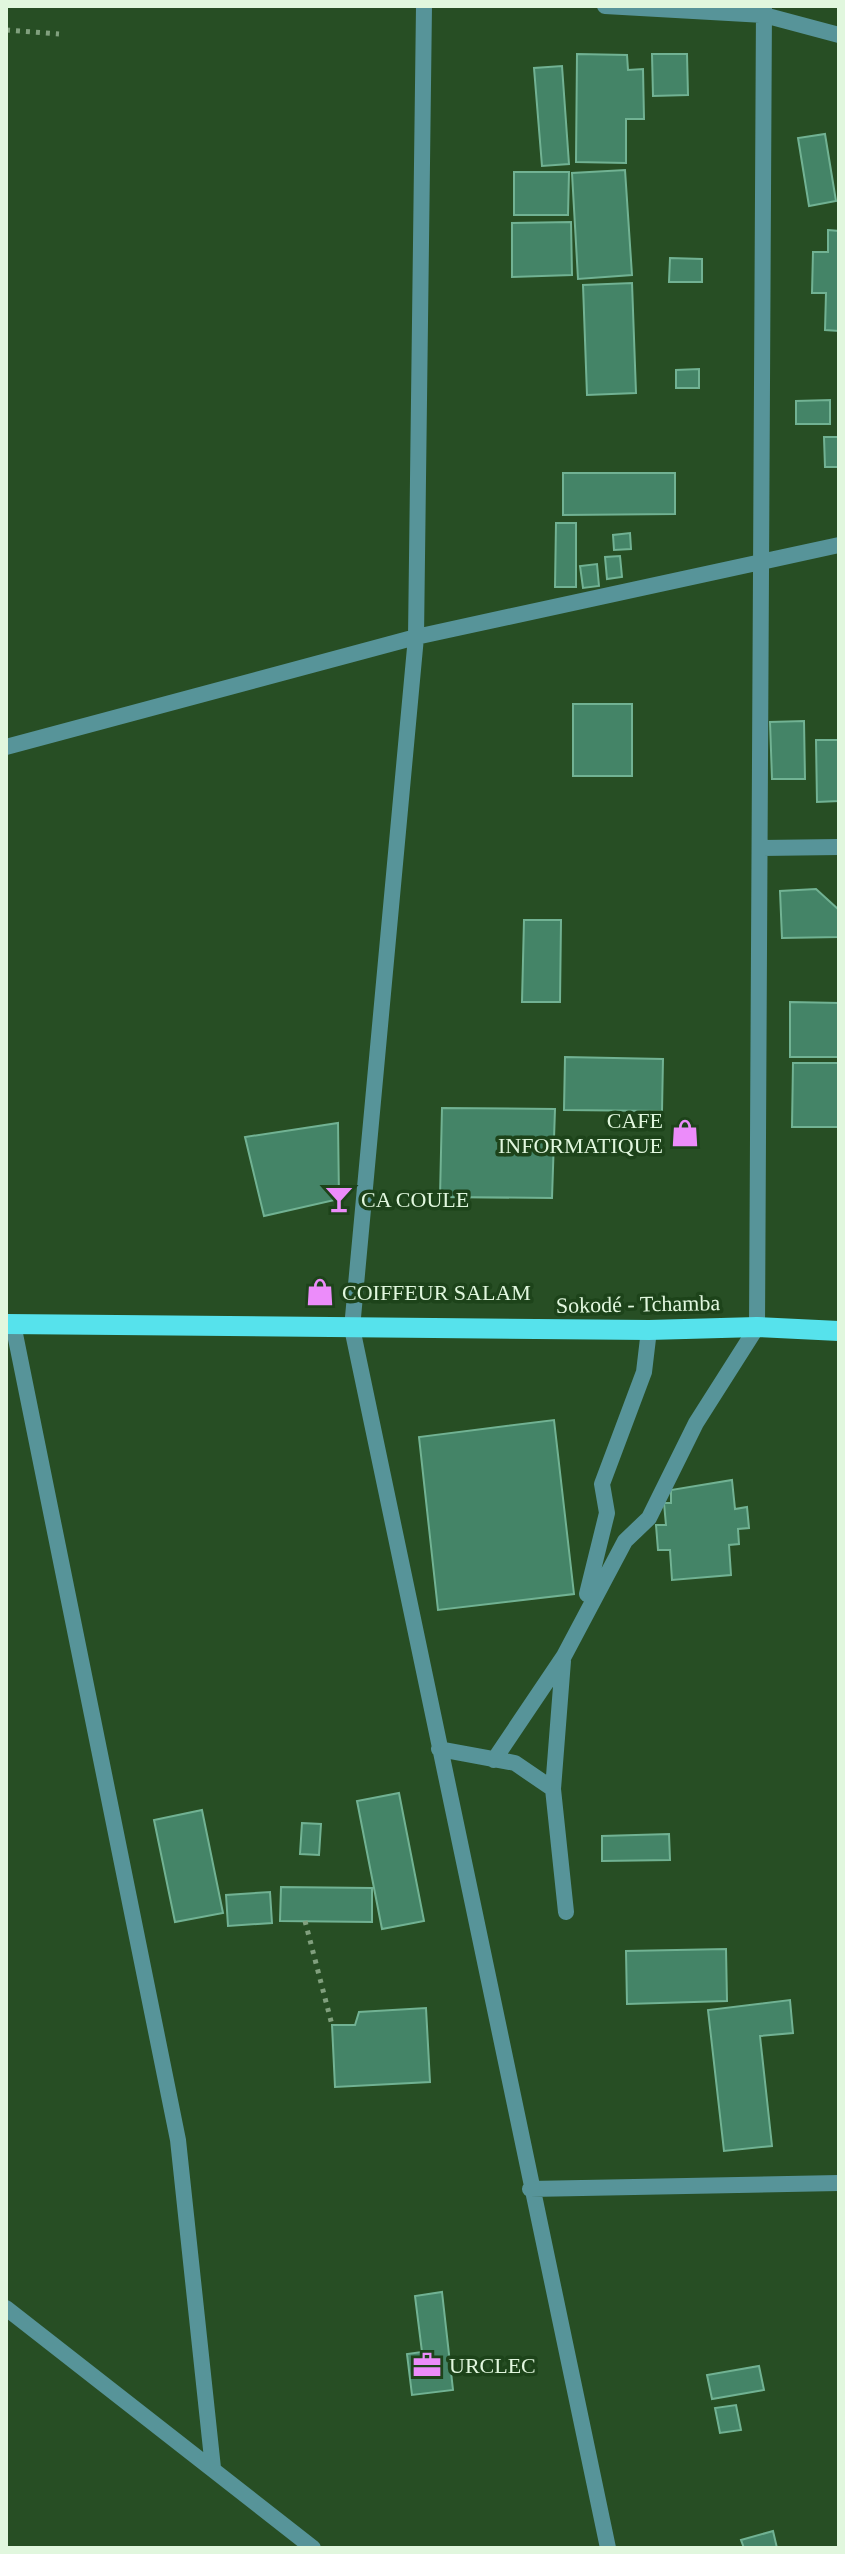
<svg xmlns="http://www.w3.org/2000/svg" width="845" height="2554" font-family="'Times New Roman',serif">
	<style>
		.building { fill: #448467; stroke: #71b293; stroke-width: 2 }
		.lines { fill: none; stroke-linecap: round; stroke-linejoin: round }
		.path { stroke: #81a07e; stroke-width: 5; stroke-dasharray: 4 6; stroke-linecap: butt }
		.street { stroke: #579499; stroke-width: 16 }
		.primary { stroke: #56e2ec; stroke-width: 20 }
		.labels { text-anchor: middle; dominant-baseline: central; stroke-width: 7; stroke-linejoin: round; paint-order: stroke }
		.poi-label { font-size: 22px; fill: #e1f7de; stroke: #1d431a; text-anchor: start }
		.street-label { font-size: 22px; fill: #e1f7de; stroke: #1d431a }
	</style>
	<rect width="100%" height="100%" fill="#274e24"/>
	<path class="building" d="M577 54 627 55 628 70 643 69 644 119H626V163L576 162Z
		M652 54H687L688 95 653 96Z
		M562 66 569 164 542 166 534 68Z
		M825 134 836 201 809 206 798 138Z
		M625 170 632 275 578 279 572 173Z
		M514 172H569L568 215H514Z
		M571 222 572 275 512 277V223Z
		M828 230 839 231V331L825 330 826 293H812L813 252H828Z
		M670 258 702 259V282H669Z
		M632 283 636 393 587 395 583 285Z
		M699 369V388H676V370Z
		M830 400V424H796V401Z
		M824 437H839V467H825Z
		M563 473H675V514L563 515Z
		M556 523H576V587H555Z
		M630 533 631 549 614 550 613 535Z
		M620 556 622 577 607 579 605 557Z
		M597 564 599 586 583 588 580 566Z
		M573 704H632V776H573Z
		M804 721 805 779H772L770 722Z
		M816 740H839V801L817 802Z
		M816 889 839 910V937L782 938 780 891Z
		M524 920H561L560 1002H522Z
		M790 1002 839 1003V1057H790Z
		M565 1057 663 1059 662 1111 564 1110Z
		M793 1063H839V1127H792Z
		M442 1108 555 1109 552 1198 440 1197Z
		M338 1123 339 1199 264 1216 245 1137Z
		M554 1420 574 1594 438 1610 419 1437Z
		M732 1480 735 1509 747 1507 749 1528 738 1529 739 1544 729 1545 731 1575 672 1580 670 1550H658L656 1525H666L664 1503H671V1490Z
		M399 1793 424 1921 382 1929 357 1801Z
		M202 1810 223 1913 175 1922 154 1820Z
		M302 1823 321 1824 319 1855 300 1854Z
		M669 1834 670 1860 602 1861V1836Z
		M281 1887 372 1888V1922L280 1921Z
		M270 1892 272 1923 228 1926 226 1895Z
		M726 1949 727 2001 627 2004 626 1951Z
		M790 2000 793 2033 760 2036 772 2146 724 2151 708 2010Z
		M426 2008 430 2082 335 2087 332 2025H355L359 2012Z
		M442 2292 453 2390 412 2395 407 2354 422 2352 415 2296Z
		M759 2366 764 2390 712 2399 707 2375Z
		M736 2405 741 2430 720 2433 715 2408Z
		M773 2531 777 2548H744L741 2540Z"/>
	<g class="lines">
		<path class="path" d="M6 30 59 34
			M305 1921 332 2025"/>
		<path class="street" d="M424 6 416 637 352 1328 608 2548
			M605 6 764 15 839 35
			M6 747 416 637 839 545
			M761 848 839 847
			M13 1324 178 2140 213 2468
			M587 1594 607 1513 602 1484 644 1372 649 1330
			M563 1661 553 1789 566 1912
			M439 1749 515 1763 553 1789
			M494 1760 564 1656 625 1541 649 1518 696 1423 757 1327 764 6
			M530 2189 839 2183
			M6 2308 313 2548"/>
		<path class="primary" d="M6 1324 649 1330 757 1327 839 1331"/>
	</g>
	<defs>
		<symbol id="shop-bare" viewBox="-9 -9 18 18"><path d="M-5-2.5h2.3a2.7 3.5 0 0 1 5.4 0H5L5.5 6h-11ZM-1.5-2.5h3a1.5 2.3 0 0 0-3 0Z" fill="#ec8cfa" stroke="#1d431a" stroke-width="2.5" paint-order="stroke"/></symbol>
		<symbol id="bar-bare" viewBox="-9 -9 18 18"><path d="M-6-5H6L.8 .8V4.5H3.5V6h-7V4.5H-.8V.8Z" fill="#ec8cfa" stroke="#1d431a" stroke-width="2.5" paint-order="stroke"/></symbol>
		<symbol id="office-bare" viewBox="-9 -9 18 18"><path d="M-6-3h4V-5.5h4V-3h4V5H-6ZM-1-4.5V-3h2v-1.5ZM-6 0V1H6V0Z" fill="#ec8cfa" stroke="#1d431a" stroke-width="2.5" paint-order="stroke"/></symbol>
	</defs>
	<g fill-rule="evenodd">
		<use href="#shop-bare" x="665" y="1113" width="40" height="40"/>
		<use href="#bar-bare" x="319" y="1179" width="40" height="40"/>
		<use href="#shop-bare" x="300" y="1272" width="40" height="40"/>
		<use href="#office-bare" x="407" y="2345" width="40" height="40"/>
	</g>
	<g class="labels">
		<g class="poi-label">
			<text x="663" y="1120" text-anchor="end">CAFE<tspan x="663" dy="25">INFORMATIQUE</tspan></text>
			<text x="361" y="1199">CA COULE</text>
			<text x="342" y="1292">COIFFEUR SALAM</text>
			<text x="449" y="2365">URCLEC</text>
		</g>
		<g class="street-label">
			<text transform="translate(638 1304) rotate(-1)">Sokodé - Tchamba</text>
		</g>
	</g>
	<rect width="845" height="2554" fill="none" stroke="#e1f7de" stroke-width="16"/>
</svg>
